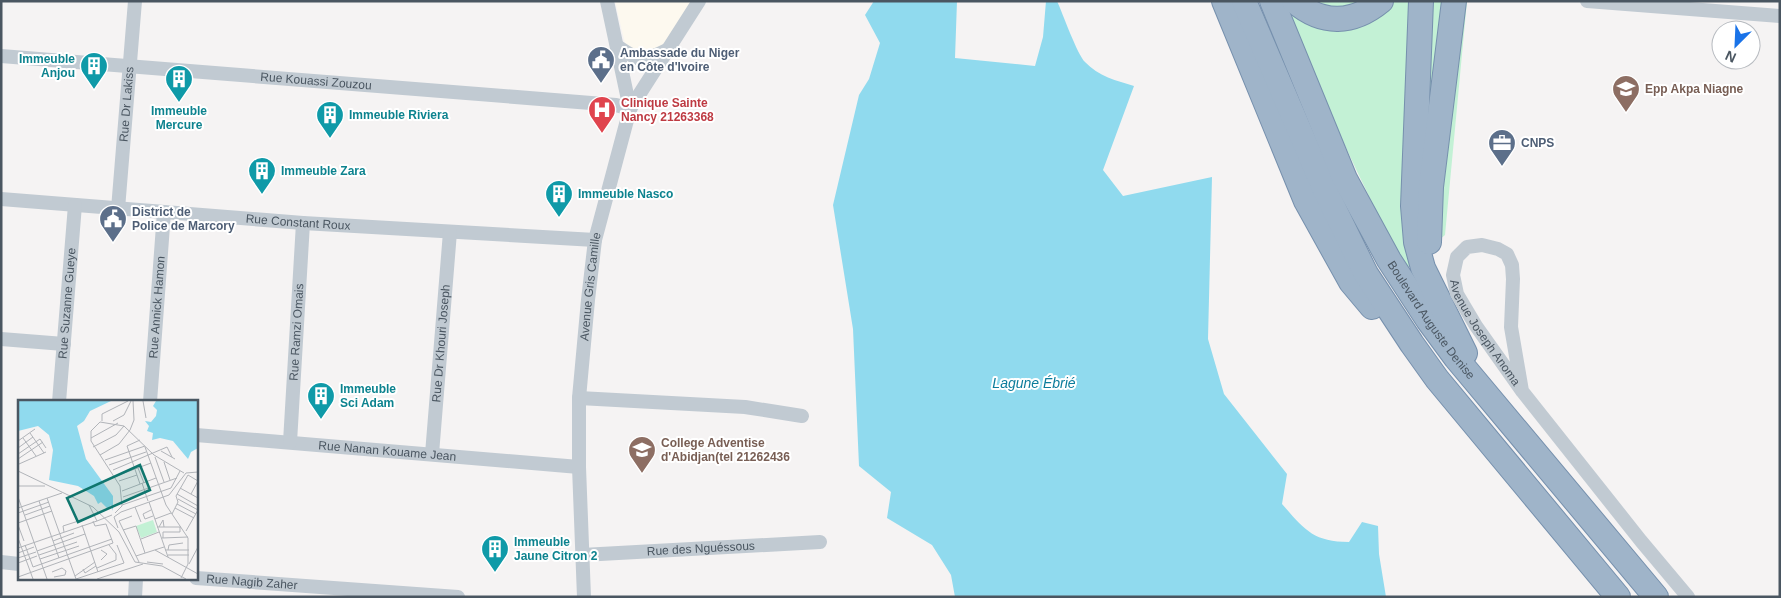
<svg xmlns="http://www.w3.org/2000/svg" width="1781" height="598" font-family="Arial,sans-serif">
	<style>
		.commercial { fill: #fdf9ef }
		.green { fill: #c3f1d5 }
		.water { fill: #90daee }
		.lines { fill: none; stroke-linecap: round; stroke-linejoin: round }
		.trunk-casing { stroke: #7690ad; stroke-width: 26 }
		.minor { stroke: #c1cad2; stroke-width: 14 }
		.trunk { stroke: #9fb4c9; stroke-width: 24 }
		.labels { text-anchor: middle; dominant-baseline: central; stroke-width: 4; stroke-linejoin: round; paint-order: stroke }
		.service-label { font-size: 12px; font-weight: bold; fill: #4e5e75; stroke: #fff; text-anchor: start }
		.culture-label { font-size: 12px; font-weight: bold; fill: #0d838f; stroke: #fff; text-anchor: start }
		.street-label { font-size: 12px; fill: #4a5661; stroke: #fff }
		.education-label { font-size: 12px; font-weight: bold; fill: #785e54; stroke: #fff; text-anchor: start }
		.health-label { font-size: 12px; font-weight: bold; fill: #be3a42; stroke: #fff; text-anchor: start }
		.water-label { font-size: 14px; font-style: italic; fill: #0c7c9b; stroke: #fff }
		.inset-road { fill: none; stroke: #b1b4b9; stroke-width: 1 }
		.view { fill: #0f766e; fill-opacity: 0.15; stroke: #0f766e; stroke-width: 2.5 }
		.inset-edge { fill: none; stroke: #4a5661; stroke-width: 2.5 }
	</style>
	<rect width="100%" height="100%" fill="#f5f3f3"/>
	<path class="commercial" d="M615 1H692L658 53 626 48Z"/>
	<path class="green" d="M1285 1H1467L1445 235 1407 268C1391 245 1380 219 1368 194 1337 131 1310 66 1285 1Z"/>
	<path class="water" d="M874 1H957L955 58 1035 66 1043 37 1046 1H1057C1063 14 1077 54 1085 62 1098 76 1117 81 1134 86L1103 170 1123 196 1212 177 1208 339 1224 394 1287 474 1282 504C1304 529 1313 542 1349 542L1362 522 1378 526 1379 554 1386 597H955L951 575 932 545 887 518 891 492 859 466 853 329 833 205 859 95 869 79 880 43 865 15Z"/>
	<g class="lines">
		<defs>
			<g id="trunk">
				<path d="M1224 1 1306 201 1351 282 1372 307"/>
				<path d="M1244 1 1325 190 1366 274 1412 344 1437 379 1618 597"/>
				<path id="s13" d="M1272 1 1345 179 1389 260 1428 320 1456 358 1656 597"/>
				<path d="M1294 1C1323 26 1353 24 1381 1"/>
				<path d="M1421 1 1413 206 1416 242 1423 268 1465 353"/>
				<path d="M1429 242 1431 187 1454 1"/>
			</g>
		</defs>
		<use href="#trunk" class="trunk-casing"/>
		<g class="minor">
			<path d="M607 1 630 109"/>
			<path d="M1587 1 1780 16"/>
			<path d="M617 46C641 62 641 63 667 50"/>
			<path id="s1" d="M1 56 616 105 630 109"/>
			<path id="s2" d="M1 199 303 223 595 240"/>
			<path id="s3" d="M118 209 135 1"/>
			<path d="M1 339 64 344"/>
			<path id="s4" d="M1522 391 1511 327 1513 279 1512 265 1507 254 1498 249 1482 245 1467 247 1457 257 1453 275 1457 294 1476 326 1522 391 1641 541 1688 597"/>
			<path d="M579 398 745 407 802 416"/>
			<path id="s5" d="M59 402 75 205"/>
			<path id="s6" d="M150 402 164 212"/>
			<path id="s7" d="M196 435 579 467"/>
			<path id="s8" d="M290 442 303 223"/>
			<path id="s9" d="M432 454 450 232"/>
			<path id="s10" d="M582 555 820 542"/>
			<path d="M1 562 19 564"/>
			<path id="s11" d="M196 578 458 597"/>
			<path d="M135 597 136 579"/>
			<path id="s12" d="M584 597 579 467V398L588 300 595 240 630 109 699 1"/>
		</g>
		<use href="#trunk" class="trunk"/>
	</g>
	<defs>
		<symbol id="civic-pin" viewBox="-11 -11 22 30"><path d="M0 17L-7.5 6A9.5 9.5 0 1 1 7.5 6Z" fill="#5c6f8a" stroke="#fff"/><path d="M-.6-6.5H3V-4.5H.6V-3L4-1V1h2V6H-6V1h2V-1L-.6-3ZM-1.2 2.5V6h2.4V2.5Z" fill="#fff"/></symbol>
		<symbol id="building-pin" viewBox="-11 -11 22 30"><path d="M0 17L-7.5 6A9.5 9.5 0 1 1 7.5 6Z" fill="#0f9aa8" stroke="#fff"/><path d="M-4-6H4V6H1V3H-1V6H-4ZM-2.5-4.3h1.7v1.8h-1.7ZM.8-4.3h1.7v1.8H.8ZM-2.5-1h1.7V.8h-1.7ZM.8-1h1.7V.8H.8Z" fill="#fff"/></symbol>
		<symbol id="school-pin" viewBox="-11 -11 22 30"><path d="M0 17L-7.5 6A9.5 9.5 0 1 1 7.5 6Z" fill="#8d6e63" stroke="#fff"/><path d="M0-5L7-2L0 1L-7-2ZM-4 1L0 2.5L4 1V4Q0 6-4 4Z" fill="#fff"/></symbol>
		<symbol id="hospital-pin" viewBox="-11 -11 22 30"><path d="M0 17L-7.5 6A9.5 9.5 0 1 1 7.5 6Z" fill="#e0444e" stroke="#fff"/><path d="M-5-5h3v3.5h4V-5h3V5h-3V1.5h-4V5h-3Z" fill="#fff"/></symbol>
		<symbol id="office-pin" viewBox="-11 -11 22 30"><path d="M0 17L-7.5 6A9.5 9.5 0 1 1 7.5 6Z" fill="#5c6f8a" stroke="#fff"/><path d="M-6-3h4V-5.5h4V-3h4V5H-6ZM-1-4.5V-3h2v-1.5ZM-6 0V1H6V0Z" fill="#fff"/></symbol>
		<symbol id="university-pin" viewBox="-11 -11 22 30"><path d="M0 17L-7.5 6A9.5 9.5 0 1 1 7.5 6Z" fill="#8d6e63" stroke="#fff"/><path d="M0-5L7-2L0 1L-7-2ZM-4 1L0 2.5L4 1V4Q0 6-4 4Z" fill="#fff"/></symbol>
	</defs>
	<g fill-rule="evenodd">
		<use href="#civic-pin" x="585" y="44" width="32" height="43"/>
		<use href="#building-pin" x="78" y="50" width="32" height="43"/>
		<use href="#building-pin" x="163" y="63" width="32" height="43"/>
		<use href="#school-pin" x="1610" y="73" width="32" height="43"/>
		<use href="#hospital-pin" x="586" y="94" width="32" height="43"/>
		<use href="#building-pin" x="314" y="99" width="32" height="43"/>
		<use href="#office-pin" x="1486" y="127" width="32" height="43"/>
		<use href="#building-pin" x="246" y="155" width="32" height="43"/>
		<use href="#building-pin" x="543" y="178" width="32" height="43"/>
		<use href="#civic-pin" x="97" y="203" width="32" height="43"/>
		<use href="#building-pin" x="305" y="380" width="32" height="43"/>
		<use href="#university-pin" x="626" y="434" width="32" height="43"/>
		<use href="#building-pin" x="479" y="533" width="32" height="43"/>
	</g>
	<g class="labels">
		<g class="service-label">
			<text x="620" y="53">Ambassade du Niger<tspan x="620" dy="14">en Côte d'Ivoire</tspan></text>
			<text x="1521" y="143">CNPS</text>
			<text x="132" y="212">District de<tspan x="132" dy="14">Police de Marcory</tspan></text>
		</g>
		<g class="culture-label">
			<text x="75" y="59" text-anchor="end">Immeuble<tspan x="75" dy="14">Anjou</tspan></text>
			<text x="179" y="111" text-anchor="middle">Immeuble<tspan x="179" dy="14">Mercure</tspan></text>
			<text x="349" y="115">Immeuble Riviera</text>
			<text x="281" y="171">Immeuble Zara</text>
			<text x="578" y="194">Immeuble Nasco</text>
			<text x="340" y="389">Immeuble<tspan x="340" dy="14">Sci Adam</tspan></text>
			<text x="514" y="542">Immeuble<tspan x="514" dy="14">Jaune Citron 2</tspan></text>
		</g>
		<g class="street-label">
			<text stroke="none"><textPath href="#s1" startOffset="316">Rue Kouassi Zouzou</textPath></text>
			<text stroke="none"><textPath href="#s3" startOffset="105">Rue Dr Lakiss</textPath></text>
			<text stroke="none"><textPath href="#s2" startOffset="298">Rue Constant Roux</textPath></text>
			<text stroke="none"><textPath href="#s12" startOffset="311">Avenue Gris Camille</textPath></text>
			<text stroke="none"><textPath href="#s5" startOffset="99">Rue Suzanne Gueye</textPath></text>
			<text stroke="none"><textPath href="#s6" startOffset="95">Rue Annick Hamon</textPath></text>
			<text stroke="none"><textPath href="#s13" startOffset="358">Boulevard Auguste Denise</textPath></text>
			<text stroke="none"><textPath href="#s4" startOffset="280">Avenue Joseph Anoma</textPath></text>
			<text stroke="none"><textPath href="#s8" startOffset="110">Rue Ramzi Omais</textPath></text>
			<text stroke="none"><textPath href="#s9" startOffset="111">Rue Dr Khouri Joseph</textPath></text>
			<text stroke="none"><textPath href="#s7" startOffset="192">Rue Nanan Kouame Jean</textPath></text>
			<text stroke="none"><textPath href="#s10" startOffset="119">Rue des Nguéssous</textPath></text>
			<text stroke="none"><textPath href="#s11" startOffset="56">Rue Nagib Zaher</textPath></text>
		</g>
		<g class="education-label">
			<text x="1645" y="89">Epp Akpa Niagne</text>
			<text x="661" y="443">College Adventise<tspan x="661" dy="14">d'Abidjan(tel 21262436</tspan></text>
		</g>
		<g class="health-label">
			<text x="621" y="103">Clinique Sainte<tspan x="621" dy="14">Nancy 21263368</tspan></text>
		</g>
		<g class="water-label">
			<text x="1034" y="383">Lagune Ébrié</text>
		</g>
	</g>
	<g transform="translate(18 400)">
		<rect width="180" height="180" fill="#f5f3f3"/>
		<path d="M135 120 139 132 123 138 118 126Z" fill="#c3f1d5"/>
		<path d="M0 1H93L72 11 66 21 59 26 68 59 95 96V111L93 105 90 109 83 102 80 104 76 96 60 86 31 80 35 50 31 35 20 26 0 31ZM138 1H180V48L173 52 170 59 155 41 142 38 134 40 135 33 129 31 131 26 127 21 133 22 138 16 139 10 135 6Z" fill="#90daee"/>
		<path class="inset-road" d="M125 1 128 18M84 21V14L110 1M95 21 106 15 113 1M12 33 26 53M5 38 18 56M73 38 100 23M0 41 17 29M75 47 98 35 106 26M127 47 148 105 170 138V164L163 178M0 48 15 37M143 51 157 59M0 54 22 39 28 48M82 55 101 44 112 30 116 20 115 1M137 57 146 82M0 59 25 42M87 60 127 46M146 62 152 80M1 64 28 52M91 65 128 52M120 68 126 83M95 70 149 47 154 57M0 71 75 107 101 132 117 162 144 166 168 179M170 75 180 81 173 94M98 76 133 63M101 81 119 75M124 83 130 101M122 84 109 46 122 40M0 86H27M162 88 180 98M104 91 138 78M159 94 180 106M0 97 29 179M105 97 159 78M29 98 58 179M160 99 180 110M21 101 41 158M131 102 150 157M159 104 178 114M71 105 79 121 94 115M104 105 153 88 162 71M117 107 123 122M0 108 44 93M157 108 176 118M133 110 125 114 127 119 135 116M103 112 151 95 168 73 180 72M0 113 31 102M97 113 104 106 102 86 73 41V31L82 22 106 26 136 55 166 73M154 114 160 102 158 96 170 75M7 115 32 106M114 116 101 121 121 162M137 119 153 113M75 121 77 126 88 124 95 143M0 123 34 111M0 125 6 141M64 125 80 172M139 127H163M141 127 145 120 146 127M100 128 96 117 103 112M105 130 118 126 127 153M168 131 180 110M46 132 45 126 73 117M0 138 15 179M144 138 170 137M145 138V132H162V127M123 139 141 132M35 141 56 133M7 145 15 167 94 139M0 148 79 121M83 150 89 154 83 160M137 150 180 174M147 150H171M150 150 151 145 165 143M19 151 67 134M0 153 16 147M21 155 59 142M150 155H171M118 156 146 147M0 158 18 152M22 159 61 146M129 162 145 164M0 163 19 156M171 164 180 147M79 168 98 160V154L91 145M65 169 67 173 78 166M34 172 44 168 48 171 47 175 36 177M57 176 77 162M0 177 95 143M58 179 106 163 99 145M79 179 125 164"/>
		<path class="view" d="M122 65 132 90 60 122 49 98Z"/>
		<rect width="180" height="180" class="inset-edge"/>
	</g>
	<rect width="1781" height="598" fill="none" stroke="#4a5661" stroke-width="5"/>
	<g transform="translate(1736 45) rotate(204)"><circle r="24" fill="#ffffff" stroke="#b7bbc0"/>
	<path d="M0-4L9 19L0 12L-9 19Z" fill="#1a73e8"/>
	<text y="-8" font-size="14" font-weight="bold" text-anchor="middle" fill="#4a5661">N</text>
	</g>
</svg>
